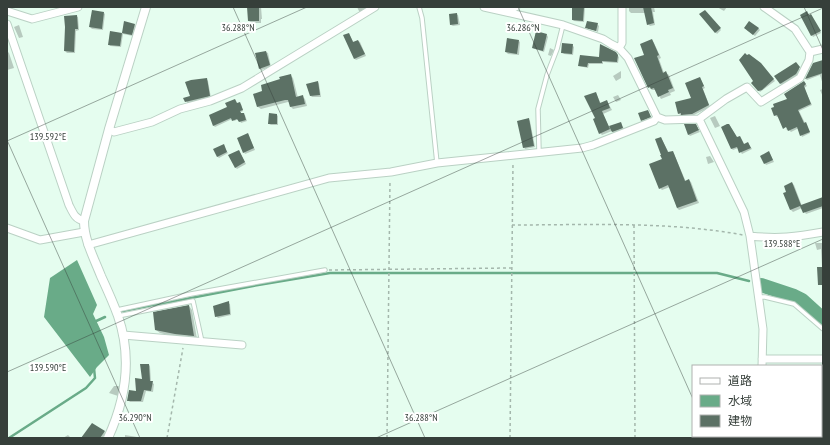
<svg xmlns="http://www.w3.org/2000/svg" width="830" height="445" font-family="'PT Sans Narrow','Noto Sans JP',sans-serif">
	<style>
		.water { fill: #69ab88 }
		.shadow { fill: #0003 }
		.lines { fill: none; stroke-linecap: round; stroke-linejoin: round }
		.stream { stroke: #69ab88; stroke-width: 2.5 }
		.river { stroke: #69ab88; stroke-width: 14 }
		.building { fill: #5c7165 }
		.service-casing { stroke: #bad1c4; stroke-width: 5.5 }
		.minor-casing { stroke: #bad1c4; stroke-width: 9 }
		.tertiary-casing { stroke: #bad1c4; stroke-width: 10 }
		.path { stroke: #a4b7ac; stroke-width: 1.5; stroke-dasharray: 3 3; stroke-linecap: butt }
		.service { stroke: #fff; stroke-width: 3.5 }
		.minor { stroke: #fff; stroke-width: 7 }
		.tertiary { stroke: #fff; stroke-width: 8 }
		.ticks { fill: none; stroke: #363f3a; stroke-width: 1; stroke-opacity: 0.45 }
		.ticks-label { font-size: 10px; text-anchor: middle; fill: #363f3a; stroke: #fff; stroke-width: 4; stroke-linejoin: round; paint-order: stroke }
	</style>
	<rect width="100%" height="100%" fill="#e5fdef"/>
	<path class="water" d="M77 260 97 305 93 314 104 337 109 355 97 367 90 377 44 317 50 278Z"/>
	<path class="shadow" d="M248 7H261L262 19H261V23H252L249 21Z
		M357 7H368V8L360 13Z
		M573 7H585L584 22 574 21 573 20Z
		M629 7H655H654L655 12H653L655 25 650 26 648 24 646 13H631L629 11Z
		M717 7H731L730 8 727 7 724 11Z
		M705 12 721 30 717 34 701 14Z
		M104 13 105 14 103 30 92 29 90 27Z
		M456 14 458 15 460 25 453 26 451 25Z
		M811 15 821 33 813 37 801 16H809Z
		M76 16 78 17 79 30 76 31 75 53H67L65 51Z
		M125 22 136 26 133 36 123 34 121 47 110 46 109 44 110 32 122 34Z
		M597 24 599 26 598 32 586 27Z
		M19 25 23 37 19 38 14 27Z
		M758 28 760 30 755 36 747 30Z
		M349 34 354 43 358 41 360 42 366 56 356 60 355 59 345 36Z
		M547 35 548 37 544 52 535 49 533 48Z
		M652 40 654 43 661 58 659 59 664 73H666L669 75 675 91 670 93 671 95 661 99 656 90H652L649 87 645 55Z
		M519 41 520 42 519 55 508 54 506 52Z
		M572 45 574 47 573 55 564 54 562 52Z
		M550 48 554 50 551 56 548 55Z
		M7 51 9 53 14 68 7 70Z
		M266 52 268 53 271 67 261 70 260 68Z
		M615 53 619 57 618 63 603 62V64H589L588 68 579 66Z
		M823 61V85L820 75 807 80 806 79 814 64Z
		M797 65 800 70 797 76 782 85 776 76Z
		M762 66 775 81 760 92 752 83 755 81Z
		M621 71V78L616 81 613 76Z
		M290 75 293 78 298 98 302 96 305 99 307 106 293 109 291 107 290 102H288L261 109 258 107 264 91Z
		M700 78 705 88 703 89 710 107 694 115H680L679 113 692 98Z
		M206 79 208 81 211 98 188 104 185 98 191 96Z
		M318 82 319 84 321 97H312L311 96Z
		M804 82 807 86 804 88 812 105 799 111 810 133 802 137 799 128 791 132 788 129 785 130 791 126 779 116 777 117 775 115Z
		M823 89V97L820 90Z
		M596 93 601 104 607 101 612 110 603 114 609 127 621 123 624 129 614 133 612 131 602 135 600 133 596 118Z
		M618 95 621 100 616 102 613 97Z
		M237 104H241L243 111 241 112V114L245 115 247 121 241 123 239 119 234 121 232 119 215 127 214 126 210 116Z
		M648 111 652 119 644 122 642 120Z
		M276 114 278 116V125H271L269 124Z
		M715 116 720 126 715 128 710 118Z
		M529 120 530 121 535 147 525 149 524 147Z
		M729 124 737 138 740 137 744 145 748 143 752 149 742 154 738 148 733 150 732 149 722 127Z
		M697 127 700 132 690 136 688 134Z
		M248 134 255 150 245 154 244 152Z
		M661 138 669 153 672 152 674 154 686 182 689 180 691 182 699 203 679 210 677 208 670 187 662 190 660 188 663 159Z
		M223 145 228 153 219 158 217 156Z
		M239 151 246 164 237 169 235 167Z
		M770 154 774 162 766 165 761 156Z
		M710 156 714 162 708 164 706 157Z
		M792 183 794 185 802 206 823 198V208L806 214 802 208 793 212 791 210 788 192Z
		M815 243H823V284L821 249 817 250Z
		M228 303 230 304 231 315 218 318 216 316Z
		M189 306 192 310 197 339 180 338 160 333 156 330Z
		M149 365 150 366 151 382 154 384 153 392 146 391 143 402H130L129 401 137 392 143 380Z
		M114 386H118L120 387 118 396 109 393Z
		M104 432 106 433 102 438H85Z
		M68 435 71 438H63Z
		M125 435 137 437 138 438H125Z"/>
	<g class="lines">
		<path class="stream" d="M123 311 253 286 330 273H717L749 281
			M94 322 105 317
			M9 438 86 388 95 378 94 368"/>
		<path class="river" d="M761 285 794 296 802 300 823 319"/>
	</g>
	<path class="building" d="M247 7H259V21H248Z
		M572 7H584L583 21 572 20Z
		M643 7H651L654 23 647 25Z
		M92 10 104 12 102 29 89 27Z
		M705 10 721 28 715 33 699 14Z
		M807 11 809 15 811 14 821 31 811 36 800 15Z
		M457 13 458 24 450 25 449 14Z
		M77 15 78 29H75L74 52 64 51 65 27 64 16Z
		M124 21 135 24 132 35 122 33Z
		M587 21 598 23 596 31 585 28Z
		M749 21 759 28 753 35 744 28Z
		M110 31 122 33 120 46 108 45Z
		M536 31 547 34 543 51 532 48Z
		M349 33 353 42 358 40 365 54 354 59 343 35Z
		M507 38 519 40 517 54 505 52Z
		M652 39 659 55 657 56 663 73 666 71 673 88 668 90 669 92 658 97 654 88 651 89 650 87 648 88 634 58 644 55 640 44Z
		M562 43 573 44 572 54 561 53Z
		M600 44 616 52 618 55 617 62 602 61V63H588L587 67 578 66 580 55 599 57Z
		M266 51 270 65 259 69 255 53Z
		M745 53 747 55 749 54 761 63 774 79 762 90 758 91 751 83 753 81 739 60Z
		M823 60V73L805 79 813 63Z
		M796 62 800 67 796 74 780 84 774 76Z
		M291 74 296 97 303 95 305 104 290 107 288 100H285L257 107 253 94 262 91 261 85 280 79 279 77Z
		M700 77 704 86 702 87 709 105 692 114 681 115V113L678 114 675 102 691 98 685 83Z
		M207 78 210 96 185 102 183 98 190 96 185 82 191 80Z
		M318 81 320 95 310 96 306 84Z
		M804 81 806 84 804 86 811 104 798 110 804 123 806 122 810 132 800 136 797 127 788 131 786 127 783 129 777 115 774 116 771 108 774 107 773 104 787 99 784 94Z
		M596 92 600 103 607 100 610 108 602 111 610 129 599 134 593 119 595 118 584 96Z
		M235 99 237 103 240 102 243 110 240 111 241 113H244L246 120 239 122 237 119 232 121 231 118 213 126 209 115 227 107 225 103Z
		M648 110 651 117 641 121 638 113Z
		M269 113 277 114V124H268Z
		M529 118 534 146 523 148 517 121Z
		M621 122 623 128 612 132 609 126Z
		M684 124H696L699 130 688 135Z
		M727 124H729L737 137 740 136 744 144 748 142 751 148 739 153 737 147 731 149 721 127Z
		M248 133 254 148 243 153 237 138Z
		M661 137 668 152 673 151 685 181 689 179 697 201 677 208 668 185 659 189 649 164 662 159 660 155H661L655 139Z
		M224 144 227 152 217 157 213 149Z
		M239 150 245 162 235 168 228 155Z
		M769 151 773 160 764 164 760 156Z
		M792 182 801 205 823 197V206L803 213 800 206 790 210 783 193 786 192 784 186Z
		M817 267H823V285H818Z
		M229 301 230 314 215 317 213 306Z
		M189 305 194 336 175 334 155 330 153 312Z
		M140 364H149L150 381H153L151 391 144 390 141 401H127L129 390 136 391 135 378 142 379Z
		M92 423 105 431 100 438H81Z"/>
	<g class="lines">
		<defs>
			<path id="service" d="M419 7 422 18 437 163
				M539 152 538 109 547 75 557 49 563 25
				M759 297H765L794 304 823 329
				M117 310 191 294 325 270
				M118 316 193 301 202 342"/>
			<path id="minor" d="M484 7 563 25 603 39 611 44 619 48 628 58 657 117 665 120 699 119 744 212 750 236 763 329 762 366
				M764 7 795 29 810 52 823 49
				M7 11 32 19 78 7
				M503 11 516 7
				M7 24 69 205C73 213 75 219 84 221
				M619 48 622 43V7
				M699 119 726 99 747 87 761 102 800 78 809 60 810 52
				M109 129 114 132 152 122 180 109 210 101 242 88 375 7
				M7 228 40 240 84 232
				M750 236C778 239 796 237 823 232
				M88 245 329 178 391 172 437 163 582 148 593 145 654 121 657 117
				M123 335 242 345
				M762 359H823
				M761 438V436"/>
			<path id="tertiary" d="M108 438C126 399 132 357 118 316 113 302 107 289 101 276 94 258 84 240 84 221L109 129 146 7"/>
		</defs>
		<use href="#service" class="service-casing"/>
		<use href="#minor" class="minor-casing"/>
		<use href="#tertiary" class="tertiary-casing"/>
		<path class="path" d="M512 225C588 225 667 221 743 235
			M634 225 635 438
			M329 270 511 268
			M167 438 183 348
			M387 438 390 180
			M510 438 513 162"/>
		<use href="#service" class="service"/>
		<use href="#minor" class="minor"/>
		<use href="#tertiary" class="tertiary"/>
	</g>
	<path class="ticks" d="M233 7 425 438M518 7 693 399M804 7 823 50M7 140 140 438M7 141 307 7M7 372 823 8M709 436 710 438M376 438 823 239"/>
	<g class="ticks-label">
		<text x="238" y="31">36.288°N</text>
		<text x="523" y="31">36.286°N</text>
		<text x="48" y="140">139.592°E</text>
		<text x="782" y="247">139.588°E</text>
		<text x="48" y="371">139.590°E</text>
		<text x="135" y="421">36.290°N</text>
		<text x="421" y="421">36.288°N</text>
	</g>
	<rect width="830" height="445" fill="none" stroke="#363f3a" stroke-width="16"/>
	<rect x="692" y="365" width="130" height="72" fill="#ffffff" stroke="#afb2b0"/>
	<rect x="700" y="378" width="20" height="6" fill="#ffffff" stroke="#afb2b0"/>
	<text x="728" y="385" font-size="12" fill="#363f3a">道路</text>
	<rect x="700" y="395" width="20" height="12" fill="#69ab88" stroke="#afb2b0"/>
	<text x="728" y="405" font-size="12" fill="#363f3a">水域</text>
	<rect x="700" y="415" width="20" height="12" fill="#5c7165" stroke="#afb2b0"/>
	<text x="728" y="425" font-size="12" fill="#363f3a">建物</text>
</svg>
